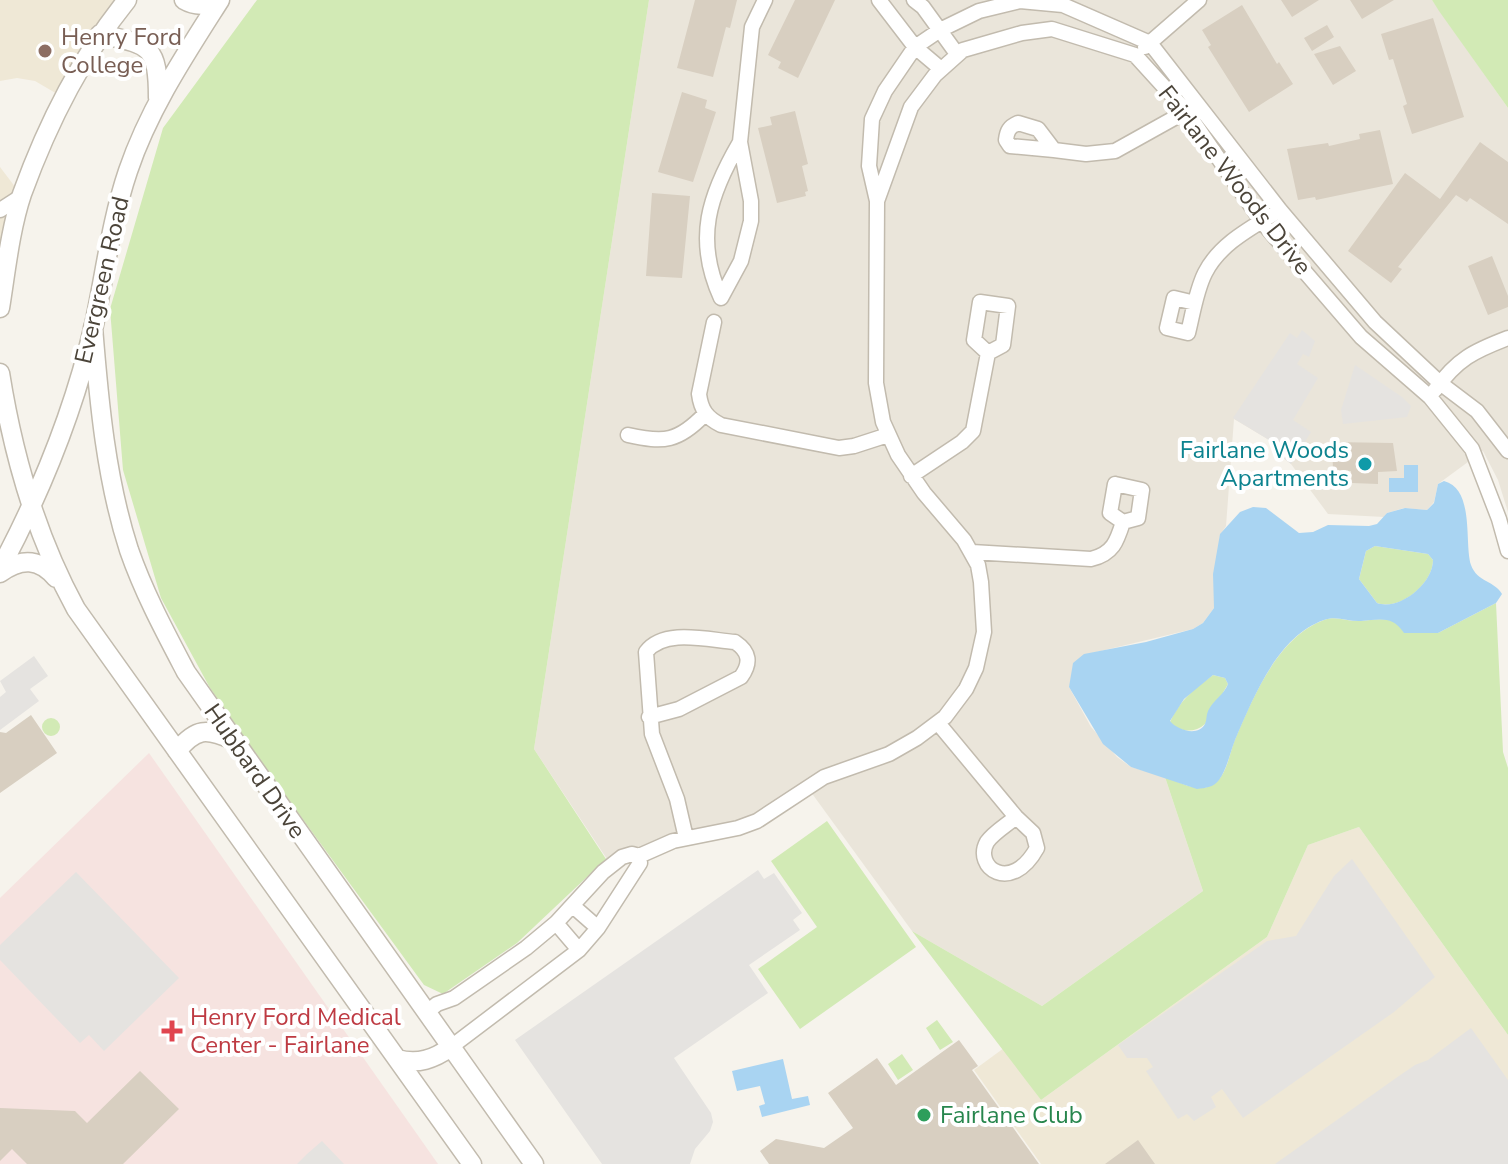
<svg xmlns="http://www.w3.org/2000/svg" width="1508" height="1164" font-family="'Nunito Sans',sans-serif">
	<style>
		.residential { fill: #eae5da }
		.education { fill: #efe8d6 }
		.medical { fill: #f6e3e0 }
		.green { fill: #d2eab5 }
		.parking { fill: #e5e3e0 }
		.water { fill: #a9d4f2; fill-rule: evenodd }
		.building { fill: #d8cfc1 }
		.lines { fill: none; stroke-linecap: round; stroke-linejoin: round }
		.minor-casing { stroke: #c2bbae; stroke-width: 17 }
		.tertiary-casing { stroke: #c2bbae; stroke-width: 21 }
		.minor { stroke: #fff; stroke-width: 14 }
		.tertiary { stroke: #fff; stroke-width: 18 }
		.education-dot { fill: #8d6e63; stroke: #fff; stroke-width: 3 }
		.culture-dot { fill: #0f9aa8; stroke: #fff; stroke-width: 3 }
		.health-dot { fill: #e0444e; stroke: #fff; stroke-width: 3 }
		.leisure-dot { fill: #2e9e5b; stroke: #fff; stroke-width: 3 }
		.labels { text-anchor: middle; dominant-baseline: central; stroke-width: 8; stroke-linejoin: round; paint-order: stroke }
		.education-label { font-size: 24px; fill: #785e54; stroke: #fff; text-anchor: start }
		.street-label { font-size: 24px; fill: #4b4439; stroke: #fff }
		.culture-label { font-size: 24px; fill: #0d838f; stroke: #fff; text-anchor: end }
		.health-label { font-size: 24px; fill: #be3a42; stroke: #fff; text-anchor: start }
		.leisure-label { font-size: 24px; fill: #27864d; stroke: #fff; text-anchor: start }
	</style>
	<rect width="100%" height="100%" fill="#f6f3ec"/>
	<path class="residential" d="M649 0H1432L1508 108V512L1498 480 1483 451 1438 484 1434 502 1427 510 1404 508 1387 513 1384 517 1328 514 1291 464 1282 457 1279 446 1234 419 1226 526 1220 535 1214 608 1203 623 1193 629 1084 655 1069 687 1091 727 1117 757 1131 767 1165 777 1203 891 1042 1006 912 931 808 788 771 813 611 865 534 749Z"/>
	<path class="education" d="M0 0H127L64 98 35 81 17 78 0 81Z
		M0 167 22 196 0 308Z
		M1359 827 1508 1035V1164H1041L974 1070 1004 1048 1041 1100 1267 937 1308 845Z"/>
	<path class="medical" d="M149 753 438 1164H0V898Z"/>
	<path class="green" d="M257 0H649L534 749 606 859 517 943 443 994 424 985 288 799 210 688 161 598 123 470 110 309 163 128Z
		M1432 0H1508V108L1439 11Z
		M1375 546 1428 554 1433 560C1433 584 1400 611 1377 603L1359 579 1366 551Z
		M1496 603 1503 752 1508 768V1035L1359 827 1308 845 1267 937 1041 1100 912 931 1042 1006 1203 891 1165 777C1179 782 1198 793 1212 785 1226 778 1229 756 1234 742 1252 700 1277 637 1324 620 1336 615 1348 622 1360 621 1371 620 1379 618 1391 620L1399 625 1438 633Z
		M1213 675 1225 678 1228 684 1205 724C1194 734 1179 732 1170 722 1179 701 1195 688 1213 675Z
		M42 727a9 9 0 1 1 18 0a9 9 0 1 1-18 0Z
		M827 821 916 947 800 1029 758 969 817 927 771 861Z
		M937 1020 953 1042 940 1050 926 1028Z
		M902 1054 913 1070 898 1080 888 1064Z"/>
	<path class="parking" d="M1302 330 1315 341 1309 357 1303 354 1297 364 1318 378 1293 420 1311 432 1291 464 1282 457 1279 446 1233 418 1290 333 1297 338Z
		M1355 365 1402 397 1411 406 1407 417 1343 424 1341 410Z
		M34 656 48 676 30 689 39 701 0 730V697L6 692 0 681Z
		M1352 859 1435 977 1394 1012 1243 1118 1222 1089 1211 1097 1216 1107 1194 1121 1187 1114 1178 1119 1146 1071 1153 1067 1147 1058H1127L1118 1045 1267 941 1296 936 1334 876Z
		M758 870 764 879 774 873 802 913 793 920 800 930 749 965 768 993 674 1058 711 1113 713 1122 710 1131 695 1149 690 1164H602L515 1040Z
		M76 872 179 978 104 1051 89 1035 80 1043 0 960V945Z
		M1471 1028 1508 1080V1164H1275L1396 1078 1415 1065 1428 1060Z
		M322 1141 344 1164H297L307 1154Z"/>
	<path class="water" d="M1404 465H1418V492H1389V478H1404Z
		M1444 481C1475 489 1464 543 1471 565 1477 582 1495 581 1502 594L1496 603 1438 633H1404C1392 615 1379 620 1361 621 1349 622 1336 615 1324 620 1277 636 1253 699 1235 740 1230 753 1227 769 1219 780 1214 787 1206 788 1197 789L1131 767 1103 744 1069 687 1073 663 1084 654 1146 642 1193 629 1203 623 1214 608 1213 574 1220 534 1240 512 1253 507 1266 508 1299 533 1313 532 1328 525 1369 526 1377 524 1387 513 1405 508 1427 510 1434 503 1438 484ZM1375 546 1428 554 1433 560C1433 584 1399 611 1377 603L1359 579 1366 551ZM1213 675 1225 678 1228 684C1224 695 1213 700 1208 711 1206 715 1207 720 1205 724 1198 737 1177 730 1170 721L1184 699Z
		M783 1059 792 1099 808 1096 810 1105 762 1117 759 1106 765 1104 760 1086 737 1091 732 1071Z"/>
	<path class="building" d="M695 0H737L730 28 726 27 713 77 677 68Z
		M795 0H835L798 78 778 68 781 62 768 55Z
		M1281 0H1319L1292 17Z
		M1350 0H1394L1362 19Z
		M1242 5 1277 64 1279 62 1293 84 1249 112 1208 47 1211 45 1202 30Z
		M1433 18 1464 117 1412 134 1403 106 1407 104 1393 59 1389 60 1381 34Z
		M1327 25 1334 37 1312 51 1304 38Z
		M1340 46 1356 71 1333 85 1314 54Z
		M682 92 707 100 705 108 716 112 693 182 658 172Z
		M795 111 808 164 802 166 808 191 805 192 806 196 777 203 758 128 772 125 770 117Z
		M1380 130 1393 184 1316 200 1315 197 1298 200 1287 149 1328 143 1329 146 1360 139 1359 134Z
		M1480 142 1508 162V224L1470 198 1467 202 1456 195 1398 267 1402 269 1391 283 1348 251 1405 173 1440 199Z
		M652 193 690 196 682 278 646 276Z
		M1492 256 1508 296V307L1488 315 1468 266Z
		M1332 442 1393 443 1397 471 1378 472V484L1352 483 1351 471 1333 470Z
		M31 715 57 753 0 793V732L6 733Z
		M959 1040 978 1066 972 1070 1039 1164H769L760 1151 776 1139 824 1148 853 1128 828 1093 877 1058 896 1085Z
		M140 1071 179 1109 123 1164H27L12 1149 0 1161V1108L75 1111 87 1123Z
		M1138 1140 1155 1164H1105Z"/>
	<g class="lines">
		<defs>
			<path id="minor" d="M879 0 915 47 941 69
				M914 0 923 7 957 54
				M1145 47 1199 0
				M1018 123 1038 129 1054 150 1010 146 1006 140C1007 131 1009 127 1018 123Z
				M740 142C709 195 694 239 721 298L741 261 751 221V201L740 142 752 27 765 0
				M1054 150 1086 154 1115 151 1194 107
				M877 201 911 107 935 75 963 50 1022 33 1052 29 1135 55 1186 111 1262 222 1361 337 1430 397 1472 449 1499 519 1508 551
				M0 210 22 196
				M980 302 1008 306 1003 345 988 353 974 340Z
				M1195 303 1174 298 1167 328 1188 333C1193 313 1196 291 1205 273 1220 243 1253 227 1280 210
				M714 322 699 394C701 410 707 418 721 425L839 448 854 446 888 435
				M1435 390C1457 359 1474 351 1508 338
				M628 435C664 443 678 442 705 414
				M911 476 962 442 973 431 988 353
				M972 552 1091 559C1113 554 1117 541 1123 522L1110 513 1115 484 1142 490 1138 518 1123 522
				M649 717 679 709 741 677C751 663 750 652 735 642 708 640 664 628 646 652L652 734 677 799 686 838
				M938 723 1016 817 1033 833 1037 848C1011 895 973 867 987 842 993 833 1008 824 1016 817
				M573 906 598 928
				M556 923 579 950
				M427 1012 437 1004 454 998 526 948 556 923 603 872 622 857 632 854 639 856 673 841 738 828 757 821 824 777 889 754 917 738 945 717 966 689 976 668 984 632 981 582 978 565 964 540 924 493 898 455 883 422 876 383 877 201 869 166 872 119 885 91 915 47 940 30 979 11 1020 1 1063 5 1150 43 1280 210 1375 322 1440 383 1477 411 1508 451
				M451 1047 579 950 598 928 640 863 639 856"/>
			<path id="tertiary" d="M184 0C196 7 207 5 219 1
				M100 34C149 45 158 44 158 98
				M0 308C6 271 10 230 22 194 47 125 81 57 127 0
				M93 327C99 402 106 479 129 550 144 593 165 632 186 672L534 1164
				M0 373C13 455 36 536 76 609L472 1164
				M0 569C41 492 74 411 94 325 105 274 111 221 128 171 149 109 185 55 220 0
				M0 573C21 558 39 558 56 578
				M177 751C196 728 206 728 233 740
				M397 1059C418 1065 434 1059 451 1047"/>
		</defs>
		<use href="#minor" class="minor-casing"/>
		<use href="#tertiary" class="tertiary-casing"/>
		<use href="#minor" class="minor"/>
		<use href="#tertiary" class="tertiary"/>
	</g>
	<circle class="education-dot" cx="45" cy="51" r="8"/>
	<circle class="culture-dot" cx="1365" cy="464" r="8"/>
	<path class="health-dot" d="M168 1019h8v8h8v8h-8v8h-8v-8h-8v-8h8z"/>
	<circle class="leisure-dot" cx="924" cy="1115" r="8"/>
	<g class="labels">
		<g class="education-label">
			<text x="61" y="37">Henry Ford<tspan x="61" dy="28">College</tspan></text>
		</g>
		<g class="street-label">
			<text transform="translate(1235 180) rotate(52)">Fairlane Woods Drive</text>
			<text transform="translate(102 280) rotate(-77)">Evergreen Road</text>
			<text transform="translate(255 771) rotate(55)">Hubbard Drive</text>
		</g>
		<g class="culture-label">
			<text x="1349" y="450">Fairlane Woods<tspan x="1349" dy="28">Apartments</tspan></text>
		</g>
		<g class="health-label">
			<text x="190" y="1017">Henry Ford Medical<tspan x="190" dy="28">Center - Fairlane</tspan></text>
		</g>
		<g class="leisure-label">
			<text x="940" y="1115">Fairlane Club</text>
		</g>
	</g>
</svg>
